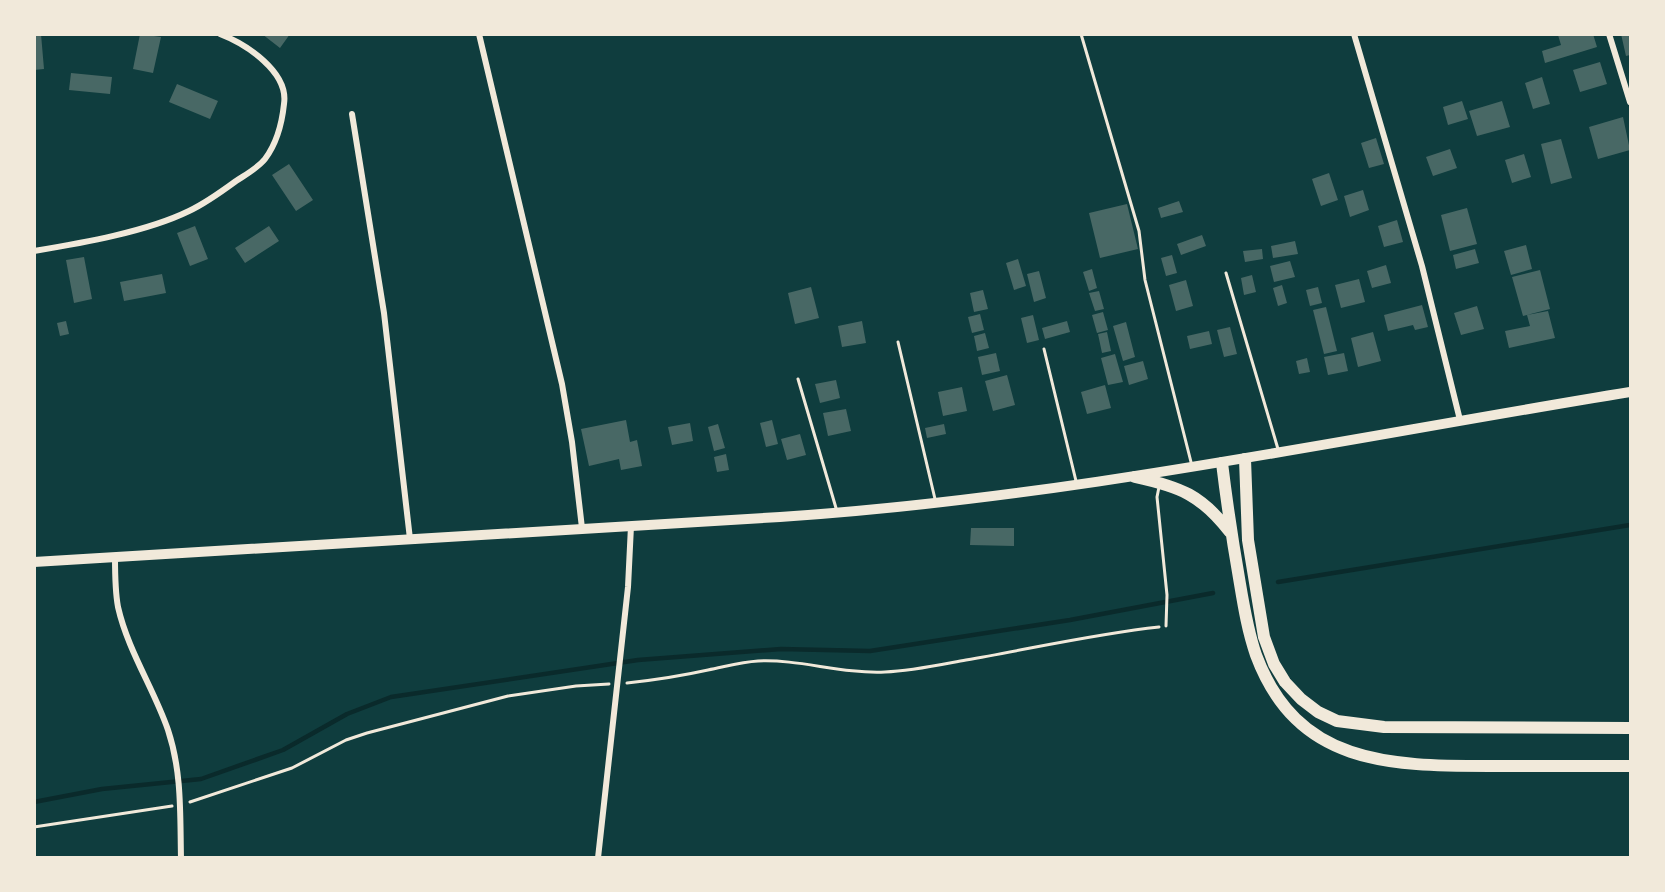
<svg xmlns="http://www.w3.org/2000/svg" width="1665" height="892" font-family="'Fira Sans',sans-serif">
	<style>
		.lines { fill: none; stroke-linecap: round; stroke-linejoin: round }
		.stream { stroke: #0a2a2b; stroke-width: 4.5 }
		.building { fill: #486865 }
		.path { stroke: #f1e9da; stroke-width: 3 }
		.service { stroke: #f1e9da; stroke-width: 3 }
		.minor { stroke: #f1e9da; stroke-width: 6 }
		.primary { stroke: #f1e9da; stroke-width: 10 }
		.motorway { stroke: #f1e9da; stroke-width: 12 }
	</style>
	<rect width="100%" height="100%" fill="#0f3d3e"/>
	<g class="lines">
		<path class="stream" d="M1278 582 1630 525
			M34 802 102 789 201 779 283 750 347 714 391 697 638 660 781 649 870 651 1070 620 1213 593"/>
	</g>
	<path class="building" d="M34 34H41L44 69 34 70Z
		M140 34 161 37 153 73 133 69Z
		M262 34H290L280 48Z
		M1561 34H1593L1597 47 1545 63 1542 51 1561 45 1558 35Z
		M1621 34H1630V55L1626 56Z
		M1600 62 1607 84 1580 92 1573 70Z
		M71 73 112 77 110 94 69 90Z
		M1542 77 1550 104 1533 109 1525 83Z
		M177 84 218 101 210 119 169 102Z
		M1462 101 1468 119 1448 125 1443 107Z
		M1502 101 1510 127 1477 136 1469 111Z
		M1623 117 1630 150 1598 159 1589 127Z
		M1376 138 1384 164 1369 168 1361 143Z
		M1561 139 1572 178 1551 184 1541 144Z
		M1450 149 1457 168 1433 176 1426 157Z
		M1524 154 1531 177 1512 183 1505 160Z
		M289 164 313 200 296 211 272 175Z
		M1329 173 1338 200 1321 206 1312 179Z
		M1363 190 1369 210 1350 217 1344 196Z
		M1179 201 1183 212 1161 218 1158 208Z
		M1127 204 1138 249 1100 258 1089 213Z
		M1467 208 1477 244 1450 251 1441 215Z
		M1397 220 1403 242 1384 247 1378 226Z
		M195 226 208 259 190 266 177 233Z
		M269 226 279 241 245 263 235 248Z
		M1202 235 1206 246 1181 255 1177 244Z
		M1295 241 1298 254 1273 258 1271 246Z
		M1526 245 1532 269 1511 275 1504 251Z
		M1262 249 1263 259 1245 262 1243 251Z
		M1475 249 1479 263 1456 269 1453 255Z
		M1172 255 1177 273 1166 276 1161 258Z
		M84 257 92 299 74 303 66 260Z
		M1018 259 1026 286 1014 290 1006 263Z
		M1290 261 1295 277 1274 282 1270 266Z
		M1386 265 1391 283 1372 288 1367 271Z
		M1092 269 1097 288 1089 291 1083 272Z
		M1540 270 1550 309 1523 316 1512 277Z
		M1039 271 1046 298 1034 302 1027 274Z
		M162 274 166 293 124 301 120 282Z
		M1252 275 1256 292 1244 295 1241 278Z
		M1359 279 1365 302 1341 308 1335 285Z
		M1186 280 1193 306 1176 311 1169 285Z
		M1282 285 1287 303 1278 306 1273 288Z
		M811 287 819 318 795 324 788 293Z
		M1318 287 1322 303 1310 306 1306 290Z
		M983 290 988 309 974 312 970 293Z
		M1099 291 1104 309 1095 311 1089 293Z
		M1422 305 1428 327 1415 330 1413 325 1388 331 1384 315Z
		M1477 306 1484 329 1461 335 1454 313Z
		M1326 307 1337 351 1324 354 1313 310Z
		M1548 311 1555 338 1509 348 1505 331 1530 326 1527 315Z
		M1103 312 1108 330 1097 333 1092 315Z
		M980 314 984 330 972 333 968 317Z
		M1033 315 1039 340 1027 343 1021 318Z
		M66 321 69 334 60 336 57 323Z
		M862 321 866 343 842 347 838 326Z
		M1067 321 1070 332 1045 339 1042 328Z
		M1126 322 1135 357 1123 361 1113 326Z
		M1230 327 1237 354 1224 357 1217 330Z
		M1209 331 1212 344 1190 349 1187 336Z
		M1107 332 1111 351 1102 353 1098 334Z
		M1373 332 1381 361 1358 367 1351 338Z
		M985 333 989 348 977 351 974 336Z
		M996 353 1000 371 982 375 978 357Z
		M1344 353 1348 371 1328 375 1324 357Z
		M1115 354 1123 382 1108 385 1101 358Z
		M1307 358 1310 372 1299 374 1296 361Z
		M1143 361 1148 379 1129 385 1124 366Z
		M1007 375 1015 405 993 411 985 381Z
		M836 380 840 398 820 403 815 384Z
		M1105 385 1111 408 1087 414 1081 392Z
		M962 387 967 411 943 416 938 392Z
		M846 409 851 431 828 436 823 413Z
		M626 420 630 442 637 440 642 466 621 470 619 459 589 466 581 429Z
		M772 420 778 444 766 447 760 423Z
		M690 423 693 441 672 445 668 427Z
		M718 424 725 448 714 451 708 427Z
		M944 424 946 434 927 438 925 428Z
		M800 434 806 455 787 460 781 439Z
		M726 454 729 470 717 472 714 457Z
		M971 528H1014V546L970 545Z"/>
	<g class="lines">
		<path class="path" d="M627 683C655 680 681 676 708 670 724 667 741 662 758 661 800 659 841 674 885 672 912 671 939 665 966 660 1030 649 1094 634 1159 627
			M190 802 292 768 346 740 367 733 508 696 576 686 609 684
			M34 827 172 806"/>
		<path class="service" d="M1081 34 1139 231 1145 280 1192 466
			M1226 273 1278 449
			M898 342 935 499
			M1044 349 1076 481
			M798 379 836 508
			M1159 487 1157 497 1167 595 1166 626"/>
		<path class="minor" d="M479 34 562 384 572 442 582 528
			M1354 34 1422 266 1460 420
			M1609 34 1630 102
			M352 114 384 313 410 539
			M34 251C82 243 146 232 189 211 206 203 221 192 236 181 245 175 258 168 265 159 277 143 282 123 284 104 289 72 246 44 220 34
			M115 557C115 574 115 591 118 607 128 651 154 689 168 730 182 772 180 814 181 858
			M598 858 628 587 631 526"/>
		<path class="primary" d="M34 562 780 517C1067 498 1347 438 1630 392"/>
		<path class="motorway" d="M1245 459 1248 540 1264 637 1274 664 1285 682 1301 699 1318 712 1337 721 1384 727 1630 728
			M1222 463C1227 504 1233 544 1240 584 1244 608 1248 632 1256 655 1297 765 1389 766 1490 766 1537 766 1584 766 1630 766
			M1135 477C1181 487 1201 495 1230 532"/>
	</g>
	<rect width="1665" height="892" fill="none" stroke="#f1e9da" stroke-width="72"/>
</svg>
